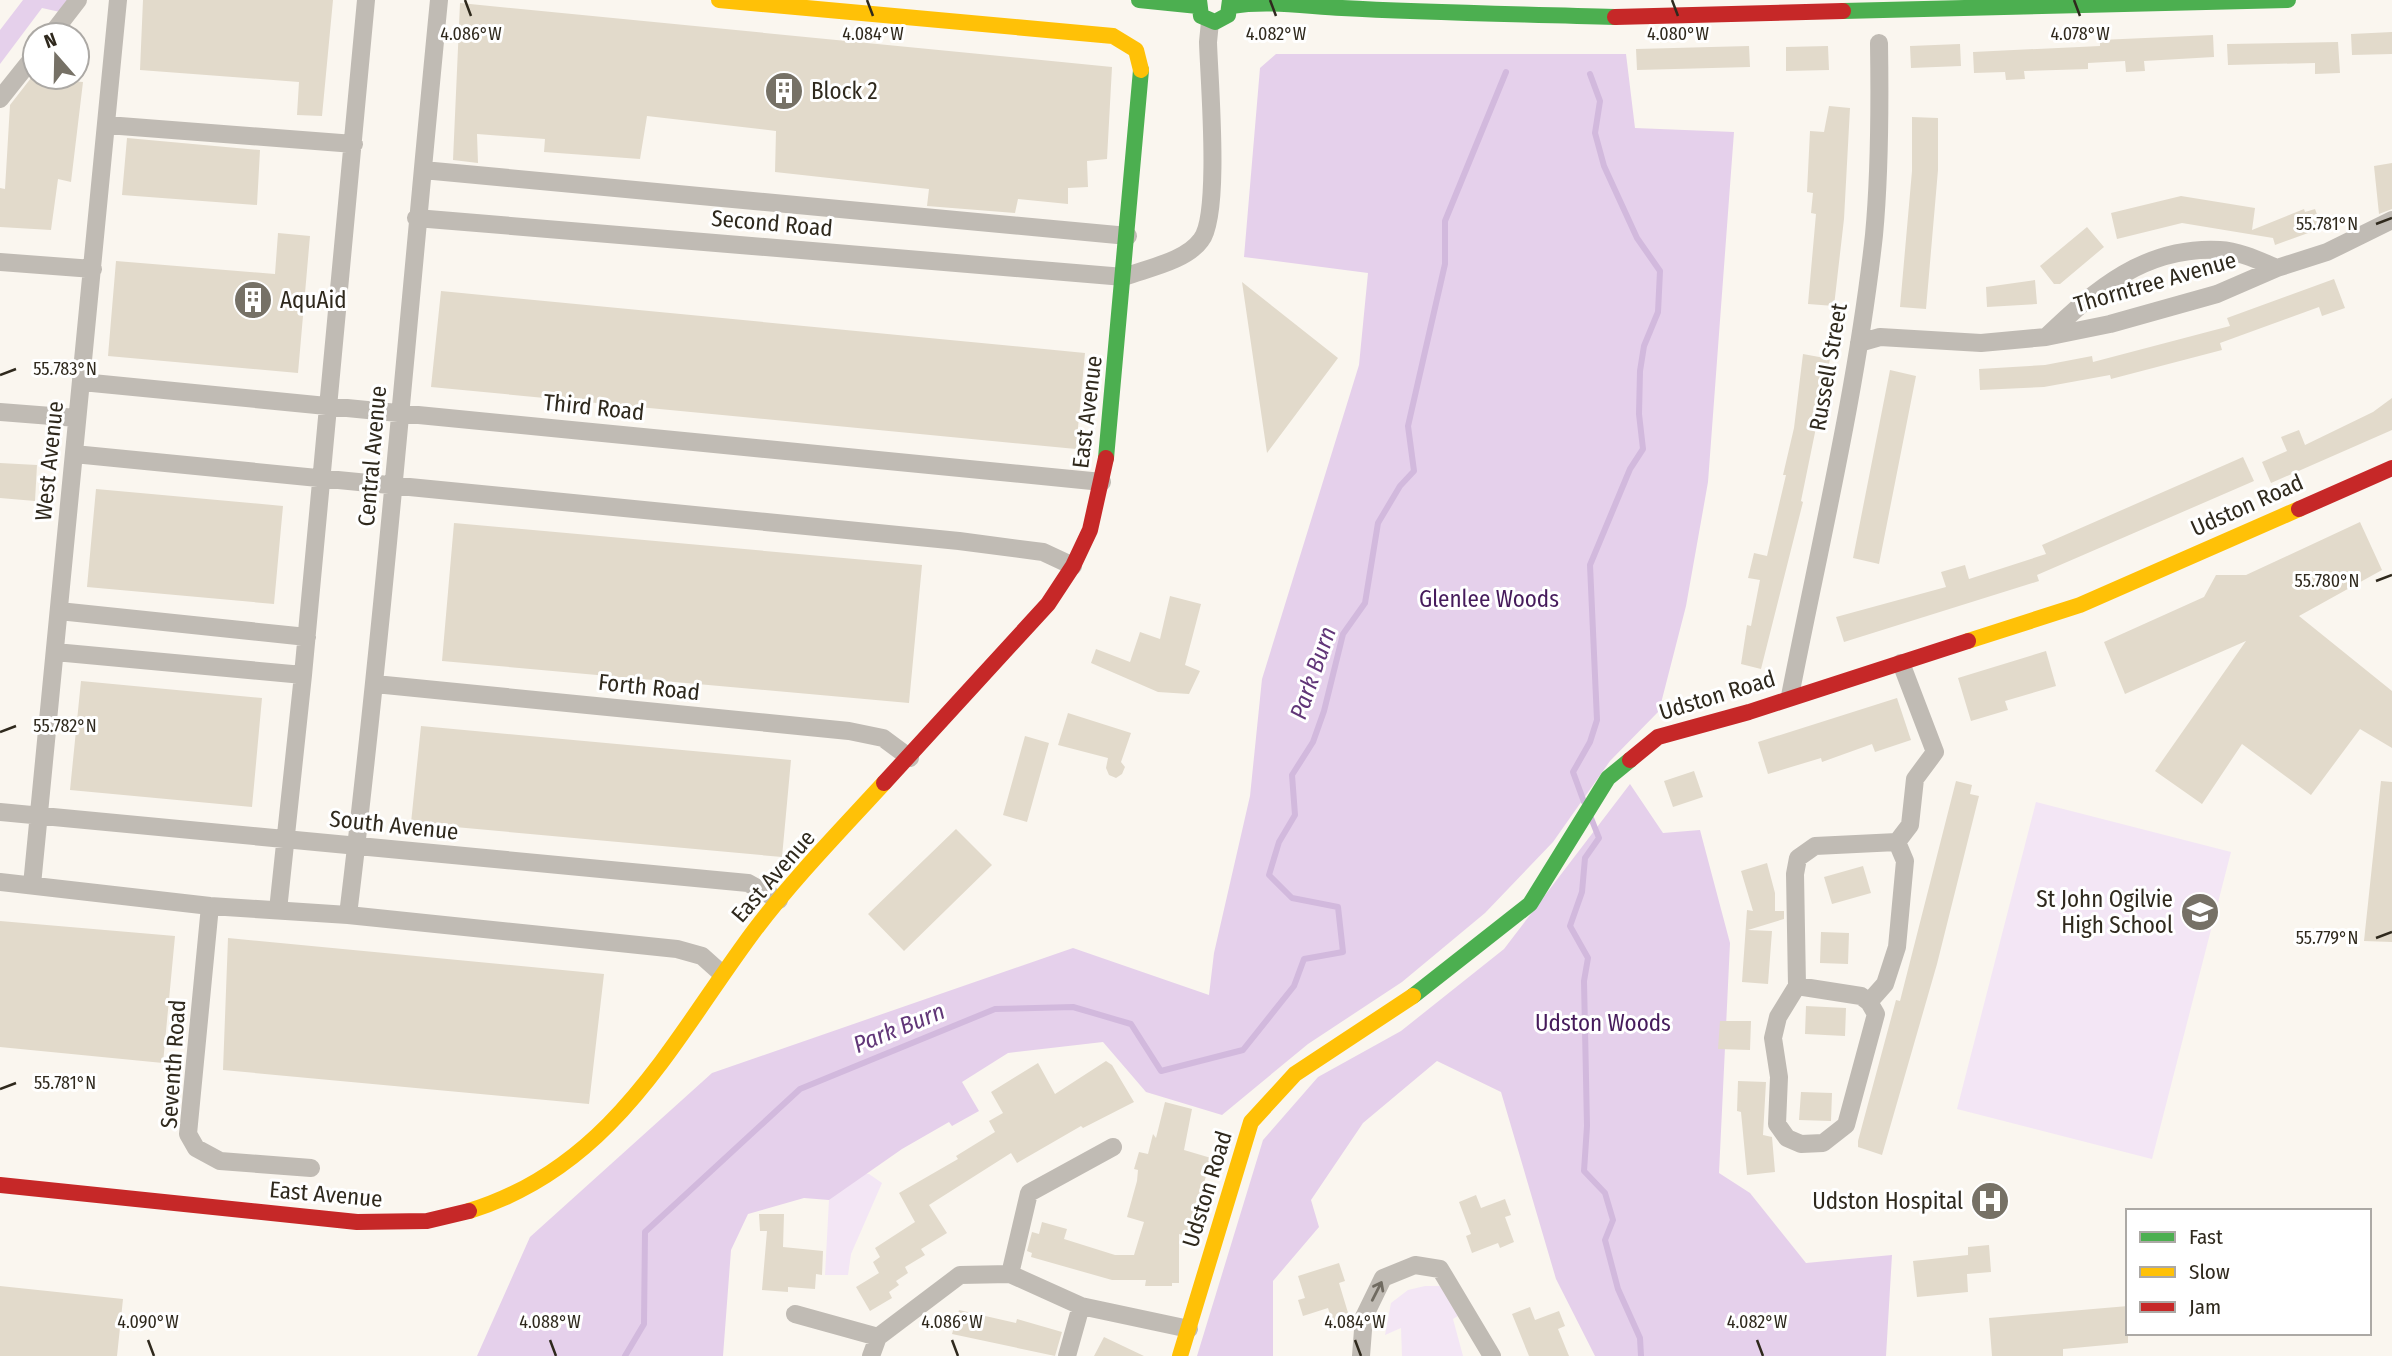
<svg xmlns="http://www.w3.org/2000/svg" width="2392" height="1356" font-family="'Fira Sans Condensed',sans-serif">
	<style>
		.green { fill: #f3e6f5 }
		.forest { fill: #e5d0eb }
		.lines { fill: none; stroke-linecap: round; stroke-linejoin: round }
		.stream { stroke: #d2b9dd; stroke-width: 6 }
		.building { fill: #e2dacb }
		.street { stroke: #c0bbb4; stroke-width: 18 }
		.fast { stroke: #4caf50; stroke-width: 16 }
		.slow { stroke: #ffc107; stroke-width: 16 }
		.jam { stroke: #c62828; stroke-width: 16 }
		.oneway { stroke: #706b61 }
		.ticks { fill: none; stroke: #2f291d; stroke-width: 2.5 }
		.labels { text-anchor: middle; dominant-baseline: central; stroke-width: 6; stroke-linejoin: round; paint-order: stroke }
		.poi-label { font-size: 23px; fill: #2f291d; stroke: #fff; text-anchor: start }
		.street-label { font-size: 23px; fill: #2f291d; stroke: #fff }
		.park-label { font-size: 23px; fill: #461b5b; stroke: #fff }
		.water-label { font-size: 24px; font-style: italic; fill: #613678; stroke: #fff }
		.ticks-label { font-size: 18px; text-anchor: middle; fill: #2f291d; stroke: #fff; stroke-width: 6; stroke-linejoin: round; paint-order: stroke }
	</style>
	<rect width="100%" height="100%" fill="#faf6ef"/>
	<path class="green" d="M2036 802 2231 852 2152 1159 1957 1109Z
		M848 1171 869 1174 882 1183 851 1254 848 1275H825L829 1200Z
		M1425 1286H1440L1461 1314 1453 1319 1463 1356H1402L1401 1328 1385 1335 1391 1303 1408 1290Z"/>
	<path class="forest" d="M23 0H69L60 12 42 8 0 64V30Z
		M1276 54H1626L1635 128 1734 132 1708 482 1686 606 1659 711 1610 761 1553 842 1485 913 1402 982 1308 1044 1222 1115 1146 1092 1103 1042 1008 1053 962 1082 979 1111 952 1126 949 1122 902 1149 829 1200 804 1198 748 1214 731 1250 723 1356H477L530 1237 712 1073 1073 948 1209 995 1214 953 1250 796 1262 679 1359 365 1368 273 1244 257 1260 68Z
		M1630 784 1663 833 1700 830 1730 943 1719 1173 1750 1193 1806 1263 1892 1255 1886 1356H1595L1556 1279 1501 1092 1437 1061 1363 1123 1311 1200 1319 1227 1273 1281V1356H1197L1263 1140 1318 1077 1401 1031 1504 949Z"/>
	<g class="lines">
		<path class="stream" d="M1584 802 1573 772 1590 742 1597 720 1590 565 1630 469 1643 449 1639 414 1640 371 1644 346 1658 312 1660 271 1637 238 1604 166 1595 133 1600 101 1590 74
			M1591 818 1599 838 1585 858 1582 892 1570 926 1588 958 1584 981 1587 1126 1584 1171 1605 1193 1613 1220 1605 1240 1618 1289 1640 1338 1641 1356
			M625 1356 644 1324 645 1232 800 1089 995 1009 1073 1007 1131 1024 1161 1071 1243 1050 1294 986 1304 959 1343 952 1338 907 1292 898 1269 875 1279 842 1295 815 1292 775 1313 742 1324 711 1343 634 1365 603 1378 523 1400 486 1414 471 1408 426 1445 264V221L1506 72"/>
	</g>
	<path class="building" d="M143 0H333L322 116 297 115 299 82 140 70Z
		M460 3 1112 67 1107 159 1087 161 1088 187 1068 188V204L1018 199 1015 213 927 206 929 189 775 172 776 131 647 116 640 159 544 152 545 139 477 134 478 163 453 160Z
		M2392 32V54L2352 55 2351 34Z
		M2213 35 2214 57 2144 61 2145 71 2126 72 2125 61 2088 63V69L2024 71 2025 79 2006 80 2005 72 1974 73 1973 52 2100 46V40Z
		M2338 42 2340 73 2315 74V63L2228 65 2227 44Z
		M1960 44 1961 66 1911 68 1910 46Z
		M1749 46 1750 67 1637 70 1636 49Z
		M1828 46 1829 70 1786 71V47Z
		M31 78 83 82 71 182 58 179 51 230 0 227V188L5 189 10 105Z
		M1829 106 1850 108 1844 219 1834 306 1808 304 1816 214 1811 213 1813 193 1807 192 1810 131 1824 132Z
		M1912 117 1938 118V170L1926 309 1900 307 1912 171Z
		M127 138 260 150 257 205 122 195Z
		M2392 163V209L2379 214 2374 166Z
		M2181 196 2255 208 2252 230 2304 209 2305 212 2315 209 2322 228 2275 245 2273 238 2182 223 2117 239 2111 213Z
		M2087 227 2104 247 2060 284H2054L2040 266Z
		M278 233 310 236 298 373 108 356 116 261 275 274Z
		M2334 279 2345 308 2322 316 2319 307 2220 343 2222 350 2111 379 2110 375 2044 387 1980 390 1979 369 2045 365 2092 356 2093 362 2230 326 2227 318Z
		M2035 280 2037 304 1987 307 1986 287Z
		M1242 282 1338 358 1267 453Z
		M441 291 1085 353 1076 449 431 387Z
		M1803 354 1830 359 1801 501 1803 502 1761 669 1741 664 1747 625 1751 626 1760 580 1748 578 1754 553 1767 556 1786 475H1783L1794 428Z
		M1890 370 1916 376 1879 564 1853 558Z
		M2392 398V430L2271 483 2262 462 2287 451 2281 437 2299 430 2305 445 2373 412Z
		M2243 457 2254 481 2037 575 2039 581 1844 642 1836 617 1946 587 1941 572 1965 565 1969 579 2046 554 2042 545Z
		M0 463 37 465 35 501 0 498Z
		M96 489 283 506 274 604 87 587Z
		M2360 522 2382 570 2299 616 2392 691V748L2360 729 2311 795 2242 744 2202 804 2155 771 2246 641 2125 694 2104 642 2204 597 2216 575H2246Z
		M454 523 922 565 909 703 442 661Z
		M1170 596 1201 604 1185 665 1200 671 1189 694 1158 692 1091 663 1096 649 1130 662 1140 632 1160 639Z
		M2046 651 2056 686 2005 701 2008 710 1971 721 1958 678Z
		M81 681 262 698 252 807 70 790Z
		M1897 698 1911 740 1875 752 1872 744 1822 762 1821 758 1768 774 1758 742Z
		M1068 713 1131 733 1121 762 1125 767 1122 774 1116 778 1109 775 1106 768 1108 758 1058 745Z
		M421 726 791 760 782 857 411 823Z
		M1025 736 1049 743 1027 822 1003 815Z
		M1694 771 1703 797 1673 807 1664 781Z
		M1956 781 1972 785 1970 794 1979 796 1937 964 1882 1155 1858 1147V1141L1896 1000 1900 1001Z
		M2381 781 2392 782V942L2364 941Z
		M956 829 992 865 904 951 868 914Z
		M1767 863 1775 893V911H1784V919L1748 930 1772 931 1768 984 1742 982 1747 910 1753 911 1741 871Z
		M1863 866 1871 893 1832 904 1824 877Z
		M0 921 175 936 163 1063 0 1047Z
		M1821 932 1849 933 1848 964 1820 963Z
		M228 938 604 974 589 1104 223 1070Z
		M1806 1006 1846 1008 1845 1036 1805 1034Z
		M1720 1021H1751L1750 1050 1718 1049Z
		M1106 1061 1112 1065 1134 1102 1083 1128 1081 1126 1017 1163 1011 1153 929 1205 947 1233 921 1249 925 1255 905 1267 908 1273 896 1281 899 1285 889 1292 892 1298 870 1311 856 1287 879 1273 873 1262 880 1257 875 1248 915 1222 899 1193 958 1159 956 1156 995 1132 989 1121 1003 1113 991 1092 1038 1063 1055 1094Z
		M1738 1081 1766 1082 1763 1135 1772 1137 1775 1172 1747 1175 1741 1112 1737 1111Z
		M1801 1092 1832 1093 1831 1121 1799 1120Z
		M1165 1102 1192 1109 1184 1150 1211 1158 1189 1237 1179 1234V1283H1172V1286H1145L1146 1280H1112L1031 1257 1032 1253 1027 1251 1032 1232 1039 1234 1042 1222 1067 1229 1064 1239 1115 1255H1134L1144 1222 1127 1217 1137 1181 1138 1170 1134 1169 1139 1152 1148 1154 1153 1134 1156 1138Z
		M1476 1195 1481 1208 1505 1199 1511 1215 1505 1217 1514 1242 1500 1248 1498 1243 1472 1253 1466 1236 1471 1234 1459 1202Z
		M759 1214H784L783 1247 823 1251 822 1275 816 1274 815 1289 788 1287V1292L762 1290 767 1231H760Z
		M1989 1245 1991 1272 1967 1274 1968 1292 1917 1297 1913 1261 1968 1255V1247Z
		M1339 1263 1345 1281 1339 1283 1349 1316 1332 1321 1328 1308 1303 1316 1298 1300 1305 1298 1298 1276Z
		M0 1286 123 1299 117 1356H0Z
		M2128 1306V1343L2063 1349V1356H1992L1989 1318Z
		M1530 1307 1535 1320 1559 1311 1565 1326 1558 1329 1569 1356H1529L1512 1314Z
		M959 1310 1016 1323 1017 1319 1062 1332 1055 1356 952 1334Z
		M1104 1337 1144 1356H1094Z"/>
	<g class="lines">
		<path class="street" d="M51 35 78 0
			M0 99 35 55
			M107 125 354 144
			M423 170 1128 236
			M416 218 1124 277C1148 268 1186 261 1201 240 1221 215 1209 79 1208 42L1210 22
			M0 262 93 269
			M2046 337C2096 289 2145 246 2220 250 2239 251 2260 261 2277 268
			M1859 343 1880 337 1981 343 2046 337 2110 324 2217 294 2277 268 2327 252 2392 220
			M82 382 1102 482
			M0 412 77 418
			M74 454 959 541 1043 552 1073 566
			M59 611 307 637
			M55 652 303 675
			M375 684 849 731 883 738 910 758
			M1790 696C1820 543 1857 390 1874 235 1880 171 1880 107 1879 43
			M0 812 748 883 779 900
			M0 882 210 906 348 915 677 949 702 956 721 973
			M32 885 118 0
			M210 906 188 1134 196 1148 220 1161 311 1168
			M278 910 303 675 366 0
			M348 915C385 611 409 305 439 0
			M1797 986 1861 996 1869 1002 1876 1014 1846 1125 1823 1143 1801 1144 1787 1138 1777 1124 1779 1077 1773 1038 1778 1017Z
			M1797 986 1795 874 1798 858 1815 846 1897 842 1910 825 1915 779 1935 752 1901 663
			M1869 1002 1885 984 1897 947 1905 861 1897 842
			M1010 1274 1029 1193 1113 1147
			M795 1314 878 1337
			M871 1356 878 1337 960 1275 1010 1274 1081 1306 1189 1329
			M1067 1356 1081 1306
			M1361 1356 1364 1317 1383 1278 1415 1265 1440 1269 1492 1356"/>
		<path class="fast" d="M1139 0 1198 6
			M1199 0 1201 16 1215 22 1228 15 1230 0
			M1231 6C1268 0 1304 6 1342 8 1433 13 1524 14 1615 17
			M1843 11 2288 0
			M1106 458 1141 70
			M1413 996 1530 904 1608 778 1630 760"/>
		<path class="slow" d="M719 0 1113 36 1136 50 1141 70
			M1968 641 2080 605 2299 509
			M469 1211C613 1167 672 1041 754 931 794 878 840 831 884 783
			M1180 1356 1251 1122 1295 1074 1413 996"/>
		<path class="jam" d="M1615 17 1843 11
			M2299 509 2392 468
			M1630 760 1658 737 1749 712 1968 641
			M884 783 1048 604 1073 566 1090 530 1106 458
			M0 1185 357 1222 427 1221 469 1211"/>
	</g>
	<defs><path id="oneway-shaft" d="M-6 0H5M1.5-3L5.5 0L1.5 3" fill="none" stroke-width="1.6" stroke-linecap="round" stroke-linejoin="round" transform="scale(1.75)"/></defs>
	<use class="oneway" href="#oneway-shaft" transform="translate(1377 1291) rotate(-63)"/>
	<path class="ticks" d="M465 0 471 16M867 0 873 16M1270 0 1276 16M1672 0 1678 16M2074 0 2080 16M2376 224 2392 218M0 375 16 369M2376 581 2392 575M0 732 16 726M2376 938 2392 932M0 1089 16 1083M148 1340 154 1356M550 1340 556 1356M952 1340 958 1356M1355 1340 1361 1356M1757 1340 1763 1356"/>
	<defs>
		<symbol id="building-disc" viewBox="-11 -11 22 22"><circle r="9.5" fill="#767166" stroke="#fff"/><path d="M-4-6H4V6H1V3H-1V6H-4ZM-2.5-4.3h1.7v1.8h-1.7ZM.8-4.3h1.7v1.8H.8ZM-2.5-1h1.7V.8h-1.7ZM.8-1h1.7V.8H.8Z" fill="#fff"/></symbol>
		<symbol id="school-disc" viewBox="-11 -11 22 22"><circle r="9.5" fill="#767166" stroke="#fff"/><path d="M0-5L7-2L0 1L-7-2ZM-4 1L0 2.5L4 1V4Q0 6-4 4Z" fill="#fff"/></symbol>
		<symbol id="hospital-disc" viewBox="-11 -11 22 22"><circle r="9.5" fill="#767166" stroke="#fff"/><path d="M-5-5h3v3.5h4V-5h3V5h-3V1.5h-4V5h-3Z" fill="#fff"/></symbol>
	</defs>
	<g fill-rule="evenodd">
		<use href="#building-disc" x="762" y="69" width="44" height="44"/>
		<use href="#building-disc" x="231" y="278" width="44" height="44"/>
		<use href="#school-disc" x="2178" y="890" width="44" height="44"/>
		<use href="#hospital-disc" x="1968" y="1179" width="44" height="44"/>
	</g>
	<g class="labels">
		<g class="poi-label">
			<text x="811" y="91">Block 2</text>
			<text x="280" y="300">AquAid</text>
			<text x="2173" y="899" text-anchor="end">St John Ogilvie<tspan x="2173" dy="26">High School</tspan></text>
			<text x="1963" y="1201" text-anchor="end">Udston Hospital</text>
		</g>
		<g class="street-label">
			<text transform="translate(772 223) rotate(5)">Second Road</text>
			<text transform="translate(2155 282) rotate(-16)">Thorntree Avenue</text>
			<text transform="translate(1828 367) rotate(-80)">Russell Street</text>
			<text transform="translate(594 407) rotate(6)">Third Road</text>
			<text transform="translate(1087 412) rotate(-83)">East Avenue</text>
			<text transform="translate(372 456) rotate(-85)">Central Avenue</text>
			<text transform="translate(49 461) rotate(-84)">West Avenue</text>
			<text transform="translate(2247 505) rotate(-24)">Udston Road</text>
			<text transform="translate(649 687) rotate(6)">Forth Road</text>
			<text transform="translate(1717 695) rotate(-17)">Udston Road</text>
			<text transform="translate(394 825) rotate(6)">South Avenue</text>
			<text transform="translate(773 876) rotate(-49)">East Avenue</text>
			<text transform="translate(173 1064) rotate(-86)">Seventh Road</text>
			<text transform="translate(1207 1189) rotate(-73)">Udston Road</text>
			<text transform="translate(326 1194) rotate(5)">East Avenue</text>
		</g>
		<g class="park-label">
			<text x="1489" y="599">Glenlee Woods</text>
			<text x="1603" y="1023">Udston Woods</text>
		</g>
		<g class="water-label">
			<text transform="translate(1313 673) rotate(-71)">Park Burn</text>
			<text transform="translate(899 1028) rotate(-22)">Park Burn</text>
		</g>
	</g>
	<g class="ticks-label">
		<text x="471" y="40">4.086°W</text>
		<text x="873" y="40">4.084°W</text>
		<text x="1276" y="40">4.082°W</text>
		<text x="1678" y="40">4.080°W</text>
		<text x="2080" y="40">4.078°W</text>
		<text x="2327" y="230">55.781°N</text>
		<text x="65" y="375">55.783°N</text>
		<text x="2327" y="587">55.780°N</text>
		<text x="65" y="732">55.782°N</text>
		<text x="2327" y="944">55.779°N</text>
		<text x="65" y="1089">55.781°N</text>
		<text x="148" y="1328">4.090°W</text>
		<text x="550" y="1328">4.088°W</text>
		<text x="952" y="1328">4.086°W</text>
		<text x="1355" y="1328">4.084°W</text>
		<text x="1757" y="1328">4.082°W</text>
	</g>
	<rect x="2126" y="1209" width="245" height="126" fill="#ffffff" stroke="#aca9a5" stroke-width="2"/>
	<rect x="2140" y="1232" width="35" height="10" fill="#4caf50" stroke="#aca9a5" stroke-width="2"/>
	<text x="2189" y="1244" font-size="21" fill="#2f291d">Fast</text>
	<rect x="2140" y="1267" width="35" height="10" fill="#ffc107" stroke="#aca9a5" stroke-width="2"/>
	<text x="2189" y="1279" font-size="21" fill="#2f291d">Slow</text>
	<rect x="2140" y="1302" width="35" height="10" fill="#c62828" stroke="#aca9a5" stroke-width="2"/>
	<text x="2189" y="1314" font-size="21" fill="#2f291d">Jam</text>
	<g transform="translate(56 56) rotate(340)"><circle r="33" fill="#ffffff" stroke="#aca9a5" stroke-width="2"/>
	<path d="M0-5L12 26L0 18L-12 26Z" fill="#767166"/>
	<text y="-10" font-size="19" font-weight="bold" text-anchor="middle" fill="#2f291d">N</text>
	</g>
</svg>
